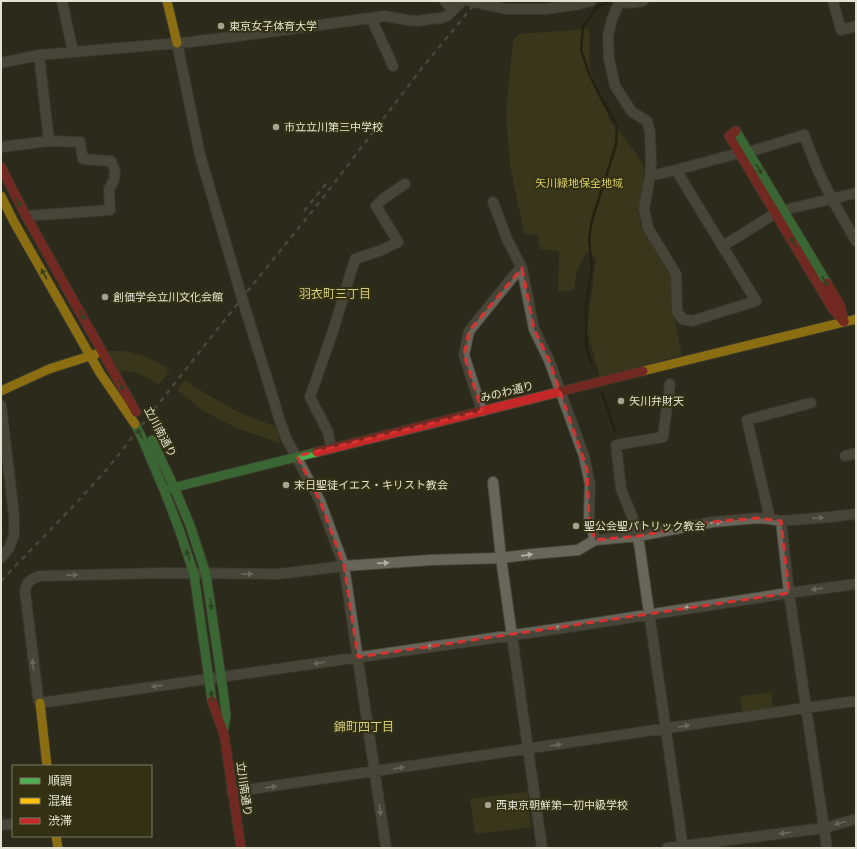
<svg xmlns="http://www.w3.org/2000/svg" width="857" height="849" font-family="'DejaVu Sans','Noto Sans JP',sans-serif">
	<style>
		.green { fill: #4a461e }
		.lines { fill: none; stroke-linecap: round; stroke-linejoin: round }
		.stream { stroke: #1a1703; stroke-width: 2.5 }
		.street-casing { stroke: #48473a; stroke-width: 12 }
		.fast-casing { stroke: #48473a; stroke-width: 11 }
		.slow-casing { stroke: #48473a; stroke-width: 11 }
		.jam-casing { stroke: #48473a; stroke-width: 11 }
		.street { stroke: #68665b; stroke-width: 10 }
		.fast { stroke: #4caf50; stroke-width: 9 }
		.slow { stroke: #ffc107; stroke-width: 9 }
		.jam { stroke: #c62828; stroke-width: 9 }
		.rail { stroke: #68685c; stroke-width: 2.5; stroke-dasharray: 5 5; stroke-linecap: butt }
		.oneway { fill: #3c5c29 }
		.oneway2 { fill: #b2b1a2 }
		.marked { fill: none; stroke: #d73130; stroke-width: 3; stroke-dasharray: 8 5; stroke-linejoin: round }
		.poi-dot { fill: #a4a292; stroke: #333014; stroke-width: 1.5 }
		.labels { text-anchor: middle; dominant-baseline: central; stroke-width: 4; stroke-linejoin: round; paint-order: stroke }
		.poi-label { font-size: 11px; fill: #e4e3d2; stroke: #333014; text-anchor: start }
		.park-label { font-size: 11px; fill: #d8cc64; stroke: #333014 }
		.street-label { font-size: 11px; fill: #e4e3d2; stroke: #333014 }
		.neighbourhood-label { font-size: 12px; fill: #d2ca7c; stroke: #333014 }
	</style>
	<rect width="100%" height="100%" fill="#2c2a1b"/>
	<path class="green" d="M589 29V63L593 81 611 122 633 149 644 166 640 224 672 274 674 317 682 355 600 377 587 331 596 259 587 252 577 270 574 290 558 292 559 251 540 249 538 235 524 233 510 165 506 113 513 40 519 34Z
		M108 351H126L147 357 170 370 159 385C145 376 136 370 119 371Z
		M184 380C202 391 221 403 240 413 252 418 265 422 277 427L280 443 236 428 205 412 177 390Z
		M771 692 774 710 743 714 740 696Z
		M527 792 531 827 475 834 470 799Z"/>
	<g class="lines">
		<path class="stream" d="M592 365 586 346V305L592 268 589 239 592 220 616 145 617 125 602 100 590 76 581 50 583 26 598 6 607 3 608 1
			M602 393 615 431"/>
		<defs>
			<path id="street" d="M62 1 73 52
				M445 1 453 10
				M469 1 506 9H545L575 5 591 1
				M620 1 612 19 608 36 609 59 615 86 632 112 647 121 650 132 651 163 650 176 644 209 648 228 676 274 677 311 682 319 692 321 756 301 676 170
				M621 1 630 3 643 1
				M833 1 841 30 856 26
				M371 18 393 66
				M177 43 200 155 242 298 281 424 286 438 320 501 344 566 386 848
				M39 55 49 141
				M1 63 39 55 190 42 262 33 385 16 407 20 418 21 431 19 441 18 447 16 462 1
				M1 147 49 141 80 142 83 159 111 161 115 171 114 180 109 189 110 210 26 216
				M749 152 804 135 818 171 832 199 856 241
				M650 176 676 170 739 153
				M493 202 507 239 522 268 534 329 549 360 584 456 590 484 589 518 595 540
				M723 246 776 213 784 210 856 193
				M670 384 663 437 616 445 621 489 636 526 638 536 683 848
				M1 405 14 515V535L9 548 1 558
				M482 411 464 355 469 331 516 273 522 268
				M331 448 328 432 310 397 333 331 355 259 382 250 398 242 376 206 384 198 405 184
				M845 456 856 453
				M493 482 501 558 542 848
				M856 514 829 517 781 521 770 519 757 518 712 522 638 536 595 540 578 550 533 554 501 558 431 560 344 566 279 574 163 573 41 576C32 578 27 581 25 591L38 697 40 703 563 628 789 593 856 584
				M770 519 747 420 811 403
				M781 521 789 593 827 848
				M232 792 805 708 856 701
				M1 825 13 824
				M667 848 824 828 856 819"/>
			<path id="fast" d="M736 131 827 283
				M135 424 142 438 164 490 179 529 194 574 212 701
				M152 440 174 487 190 525 206 574 224 697 226 715 224 728
				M164 490 317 452"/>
			<path id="slow" d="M167 1 177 43
				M1 196 14 222 100 373 135 424
				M643 371 856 319
				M1 391 49 369 96 354
				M40 703 47 766
				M56 836 58 848"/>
			<path id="jam" d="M736 131 729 136 832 308 844 322 840 305 827 283
				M1 167 26 216 136 412
				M317 452 643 371
				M212 701 224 734 241 848"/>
		</defs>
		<use href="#street" class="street-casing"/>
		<use href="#fast" class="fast-casing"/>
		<use href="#slow" class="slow-casing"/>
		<use href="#jam" class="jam-casing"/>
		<use href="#street" class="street"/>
		<use href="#fast" class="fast"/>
		<use href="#slow" class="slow"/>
		<use href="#jam" class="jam"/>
		<path class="rail" d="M304 211 329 180
			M1 581 79 500 108 468 242 298 322 199 422 68 477 1"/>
	</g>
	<defs><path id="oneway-solid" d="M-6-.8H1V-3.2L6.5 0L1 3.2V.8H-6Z"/></defs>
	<g class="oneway">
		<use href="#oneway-solid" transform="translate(759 169) rotate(59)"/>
		<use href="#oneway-solid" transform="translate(18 202) rotate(62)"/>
		<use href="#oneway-solid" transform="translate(793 242) rotate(-121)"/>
		<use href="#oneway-solid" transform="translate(44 274) rotate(-119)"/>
		<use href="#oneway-solid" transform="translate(825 281) rotate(59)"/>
		<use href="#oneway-solid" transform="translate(82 315) rotate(61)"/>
		<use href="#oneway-solid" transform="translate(121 385) rotate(60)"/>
		<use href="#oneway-solid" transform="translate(140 434) rotate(-117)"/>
		<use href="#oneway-solid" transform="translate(188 555) rotate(-108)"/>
		<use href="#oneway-solid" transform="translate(211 604) rotate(82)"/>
		<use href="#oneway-solid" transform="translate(212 696) rotate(-100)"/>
	</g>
	<g class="oneway2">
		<use href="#oneway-solid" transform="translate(818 518) rotate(-4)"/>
		<use href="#oneway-solid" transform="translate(716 522) rotate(-6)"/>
		<use href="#oneway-solid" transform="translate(527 555) rotate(-8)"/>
		<use href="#oneway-solid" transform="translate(383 563) rotate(-3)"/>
		<use href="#oneway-solid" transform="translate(247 574)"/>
		<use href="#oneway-solid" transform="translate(72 575) rotate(-1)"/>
		<use href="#oneway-solid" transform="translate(817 589) rotate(172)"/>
		<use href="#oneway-solid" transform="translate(689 608) rotate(171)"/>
		<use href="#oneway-solid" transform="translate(560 628) rotate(172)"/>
		<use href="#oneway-solid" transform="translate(432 647) rotate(172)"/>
		<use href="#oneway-solid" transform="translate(319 663) rotate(172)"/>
		<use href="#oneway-solid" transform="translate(33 665) rotate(-97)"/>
		<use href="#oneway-solid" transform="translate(157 686) rotate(172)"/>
		<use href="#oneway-solid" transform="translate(684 726) rotate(-9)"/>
		<use href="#oneway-solid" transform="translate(556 745) rotate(-8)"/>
		<use href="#oneway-solid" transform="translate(399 768) rotate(-8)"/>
		<use href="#oneway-solid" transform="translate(271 787) rotate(-8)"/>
		<use href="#oneway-solid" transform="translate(380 810) rotate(82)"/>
		<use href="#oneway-solid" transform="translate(840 823) rotate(165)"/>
		<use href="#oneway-solid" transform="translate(785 833) rotate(173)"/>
	</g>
	<path d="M0 0H857V849H0ZM522 268 534 329 549 360 587 469 589 518 595 540 638 536 712 522 757 518 781 521 789 593 358 657 344 566 320 501 297 456 482 411 464 355 469 331Z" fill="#2c2a1b" fill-opacity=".55" fill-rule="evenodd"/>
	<path class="marked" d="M522 268 534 329 549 360 587 469 589 518 595 540 638 536 712 522 757 518 781 521 789 593 358 657 344 566 320 501 297 456 482 411 464 355 469 331Z"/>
	<g class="poi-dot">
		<circle cx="221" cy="26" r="4"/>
		<circle cx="276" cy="127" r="4"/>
		<circle cx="105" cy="297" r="4"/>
		<circle cx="621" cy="401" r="4"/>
		<circle cx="286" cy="485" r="4"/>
		<circle cx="576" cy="526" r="4"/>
		<circle cx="488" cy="805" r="4"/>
	</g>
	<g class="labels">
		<g class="poi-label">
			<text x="229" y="26">東京女子体育大学</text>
			<text x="284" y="127">市立立川第三中学校</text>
			<text x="113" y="297">創価学会立川文化会館</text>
			<text x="629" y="401">矢川弁財天</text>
			<text x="294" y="485">末日聖徒イエス・キリスト教会</text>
			<text x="584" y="526">聖公会聖パトリック教会</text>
			<text x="496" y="805">西東京朝鮮第一初中級学校</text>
		</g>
		<g class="park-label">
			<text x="579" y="183">矢川緑地保全地域</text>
		</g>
		<g class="street-label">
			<text transform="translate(507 392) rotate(-14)">みのわ通り</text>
			<text transform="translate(160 432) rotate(62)">立川南通り</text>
			<text transform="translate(244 789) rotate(82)">立川南通り</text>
		</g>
		<g class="neighbourhood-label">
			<text x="335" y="294">羽衣町三丁目</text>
			<text x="364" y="727">錦町四丁目</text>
		</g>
	</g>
	<rect width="857" height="849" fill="none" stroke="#e4e3d2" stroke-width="4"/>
	<rect x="12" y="765" width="140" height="72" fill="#333014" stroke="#7a7860"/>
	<rect x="20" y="778" width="20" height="6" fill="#4caf50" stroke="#7a7860"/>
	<text x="48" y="785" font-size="12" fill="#e4e3d2">順調</text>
	<rect x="20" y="798" width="20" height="6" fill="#ffc107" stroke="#7a7860"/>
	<text x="48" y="805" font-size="12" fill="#e4e3d2">混雑</text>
	<rect x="20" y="818" width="20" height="6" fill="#c62828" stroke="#7a7860"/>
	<text x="48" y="825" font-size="12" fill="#e4e3d2">渋滞</text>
</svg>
